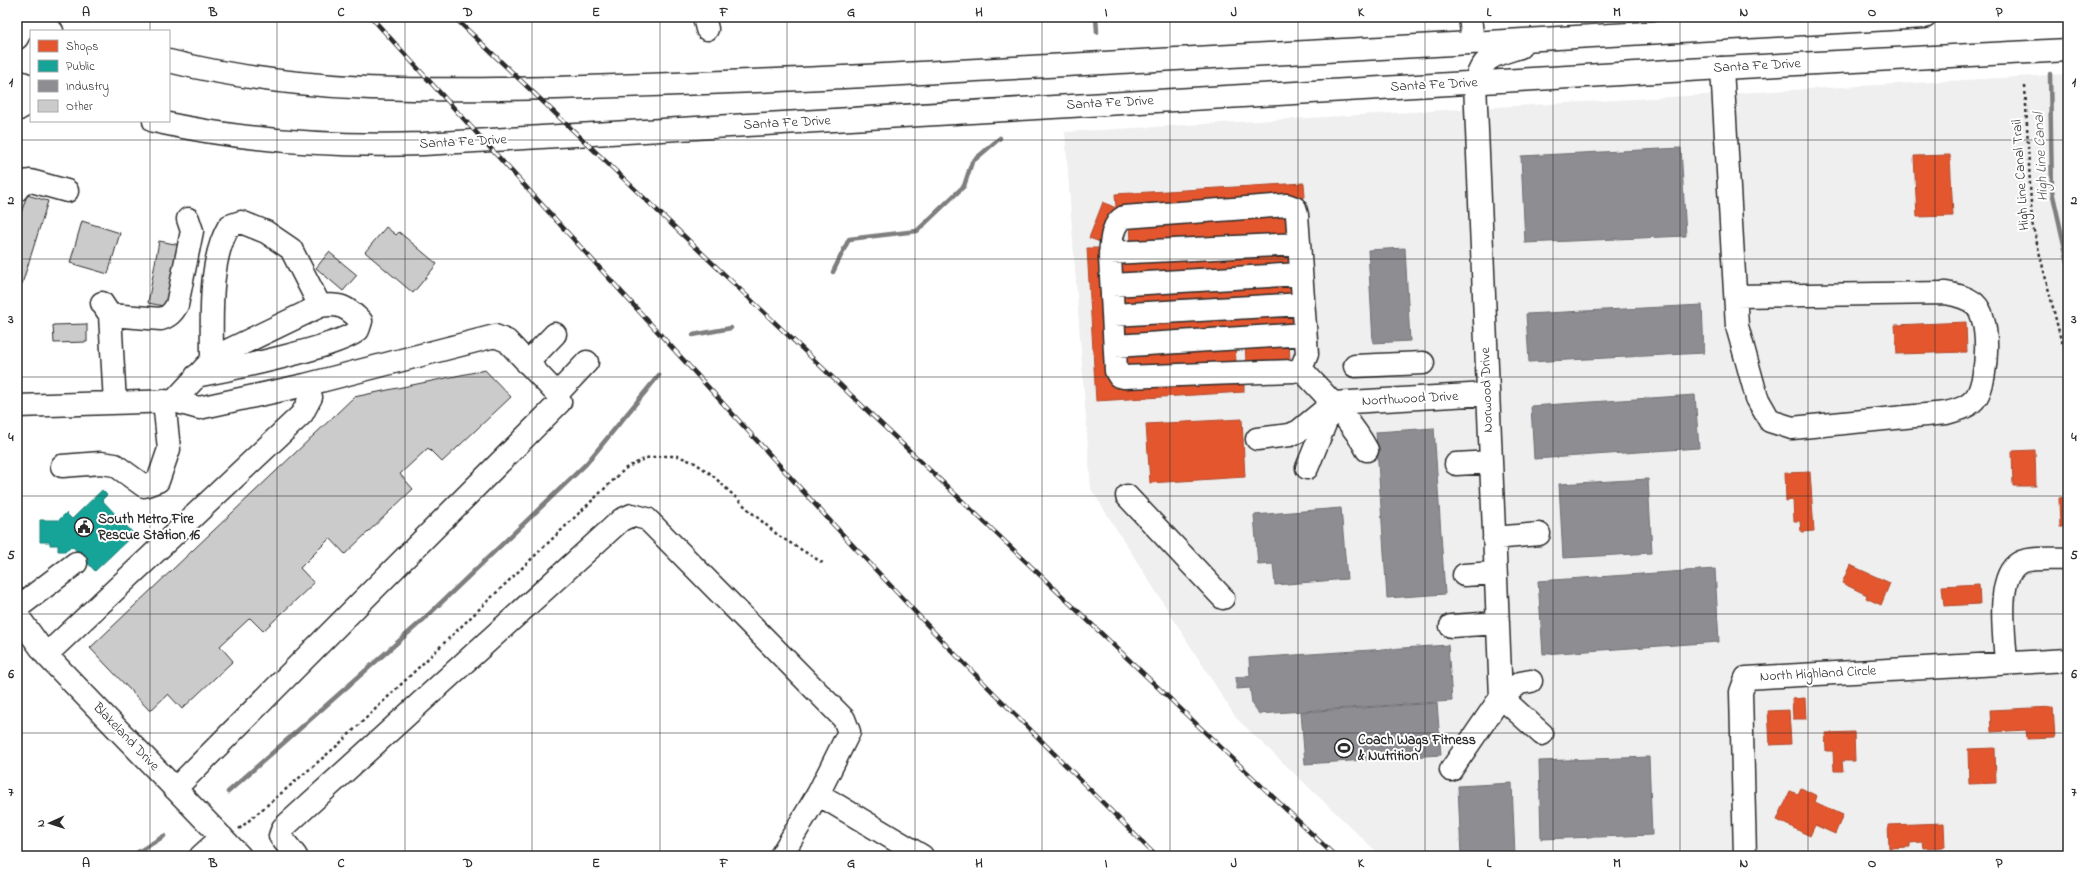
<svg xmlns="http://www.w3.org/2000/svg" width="2085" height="873" font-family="'Indie Flower',sans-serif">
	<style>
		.built { fill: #efefef }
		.shops { fill: #e4572e; stroke: #ac4a2d }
		.public { fill: #17a398; stroke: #1d7f77 }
		.industry { fill: #8d8d92; stroke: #707073 }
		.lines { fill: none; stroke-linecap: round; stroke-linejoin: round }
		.stream { stroke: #7e7e7e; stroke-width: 4.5 }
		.building { fill: #cbcbcb; stroke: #2b2b2b }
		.minor-casing { stroke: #2b2b2b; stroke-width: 25 }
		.highway-casing { stroke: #2b2b2b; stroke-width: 25 }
		.path { stroke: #2b2b2b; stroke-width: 2.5; stroke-dasharray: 3 3; stroke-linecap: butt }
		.minor { stroke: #fff; stroke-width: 22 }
		.highway { stroke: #fff; stroke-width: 22 }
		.rail-casing { stroke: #2b2b2b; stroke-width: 4.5 }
		.rail { stroke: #fff; stroke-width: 3; stroke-dasharray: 9; stroke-linecap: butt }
		.grid { fill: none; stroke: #2b2b2b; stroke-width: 1; stroke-opacity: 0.55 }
		.labels { text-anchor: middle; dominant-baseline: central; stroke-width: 4; stroke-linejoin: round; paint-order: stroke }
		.street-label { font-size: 14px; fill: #2b2b2b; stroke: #fff }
		.poi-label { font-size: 14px; font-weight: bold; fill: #2b2b2b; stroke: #fff; text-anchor: start }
		.water-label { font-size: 15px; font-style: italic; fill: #5c5c5c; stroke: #fff }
		.neatline { fill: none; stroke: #2b2b2b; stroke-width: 1.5 }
		.grid-label { font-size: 13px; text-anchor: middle; font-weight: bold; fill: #2b2b2b }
	</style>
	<rect width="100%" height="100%" fill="#fff"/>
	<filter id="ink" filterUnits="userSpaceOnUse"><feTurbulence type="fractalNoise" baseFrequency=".025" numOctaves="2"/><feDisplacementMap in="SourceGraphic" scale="8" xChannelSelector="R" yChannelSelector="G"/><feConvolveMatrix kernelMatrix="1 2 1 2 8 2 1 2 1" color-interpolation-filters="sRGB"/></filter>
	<g filter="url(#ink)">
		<path class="built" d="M2068 74V856H1381L1236 718 1091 489 1065 132Z"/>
		<path class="shops" d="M1950 155 1953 216 1917 217 1914 156Z
			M1304 183 1305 197 1116 208 1115 194Z
			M1103 202 1116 208 1103 243 1089 238Z
			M1288 213 1290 235 1131 244 1130 222Z
			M1087 248H1103L1110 384 1244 376V392L1096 401Z
			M1290 250 1291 266 1120 276V259Z
			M1293 280 1294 297 1123 307 1122 290Z
			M1293 309 1294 328 1124 338 1123 320Z
			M1966 322 1967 352 1897 354 1895 325Z
			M1289 341 1290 360 1246 363 1245 343Z
			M1235 344 1236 362 1127 368 1126 350Z
			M1242 419 1245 477 1150 483 1146 424Z
			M2035 450 2036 486H2013L2012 451Z
			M1810 472 1814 531 1801 532 1800 521H1794L1793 500 1786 501 1785 473Z
			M2068 497V538L2067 527H2060L2059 498Z
			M1850 565 1890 583 1881 605 1866 598 1867 595 1842 583Z
			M1979 584 1980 604 1944 606 1942 586Z
			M1805 698 1806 719H1793L1792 699Z
			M2053 707 2055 738 2027 739 2026 730 1991 732 1990 710Z
			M1789 710 1791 744 1770 745 1768 711Z
			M1854 732 1855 761H1842L1843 771H1834L1833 751H1826L1825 733Z
			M1995 748 1996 783 1969 784 1968 749Z
			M1801 788 1817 796 1815 802 1843 815 1835 834 1815 825 1810 836 1777 820 1790 791 1798 794Z
			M1944 823 1945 847 1924 848 1923 842 1910 843V847L1889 848 1888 825Z"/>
		<path class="public" d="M102 490 107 495 102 500 134 534 95 571 72 546 66 551H58V545H50V542H40V520H59L66 513 72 519Z"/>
		<path class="industry" d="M1681 148 1686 236 1525 243 1521 156Z
			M1405 248 1410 341 1373 343 1368 250Z
			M1702 305 1704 353 1529 362 1526 314Z
			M1695 395 1699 448 1534 459 1531 406Z
			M1434 428 1445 594 1387 598 1376 432Z
			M1648 479 1652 553 1563 558 1559 484Z
			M1341 508 1347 579 1275 585 1273 564 1258 565 1254 515Z
			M1715 569 1719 642 1543 654 1538 581Z
			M1448 645 1452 701 1259 714 1252 703 1250 688 1237 689 1236 677 1250 676 1249 658Z
			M1437 703 1441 755 1305 764 1301 712Z
			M1649 757 1652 835 1541 839 1539 761Z
			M1512 783 1515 856H1461L1458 786Z"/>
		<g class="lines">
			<path class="stream" d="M1096 17 1097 32
				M2050 74 2052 191 2068 262
				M833 272 849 239 917 231 964 186 972 162 1000 138
				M693 335 731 328
				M228 792 424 619 586 464 659 375
				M132 856 164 836"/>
		</g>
		<path class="building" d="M27 195 48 201 22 284 17 282V225Z
			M82 221 120 233 108 274 70 263Z
			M386 227 396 235 399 232 437 264 413 293 365 252Z
			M159 241 180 245 169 307 148 303Z
			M329 252 357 275 343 291 316 268Z
			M87 324V342L54 343 53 325Z
			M485 370 511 397 442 462 428 448 400 474 413 489 345 554 330 538 300 568 314 583 263 631 250 618 220 646 233 661 182 709 168 694 150 711 90 648 354 397Z"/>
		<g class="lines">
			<defs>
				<path id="minor" d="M704 17 707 29
					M1470 17 1473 42
					M17 38 28 17
					M1722 68 1737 326 1757 398 1770 421 1792 428 1946 413C1958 410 1970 407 1977 396 1988 377 1991 319 1975 304 1967 297 1956 295 1946 293L1736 296
					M1475 83 1501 697
					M17 190 23 182 31 181 67 191
					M1110 253 1299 244
					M1112 285 1301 274
					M102 303 110 315 115 403
					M110 315 161 319C170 316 173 312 177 305L192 231 188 219
					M1113 315 1303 304
					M1115 346 1305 334
					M212 360C212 319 208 262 229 226L241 222 266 232 291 249 320 306
					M527 363 555 334
					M1355 366 1423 363
					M1301 369 1307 354 1297 215 1295 208 1287 205 1124 217C1111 224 1111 244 1110 257L1116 371 1119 376 1124 377 1294 371 1301 369C1324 394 1351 420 1367 450
					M557 394 587 362
					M174 401 212 360 229 350 320 306C340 303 347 307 361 321 360 324 359 328 358 330 344 346 223 371 196 376
					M1333 403 1487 394
					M17 406 174 401 199 408 305 385 495 336 507 341 557 394 560 402 175 789
					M1257 439 1290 435 1299 431 1333 403
					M1456 464 1491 462
					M62 466 101 463 115 465 144 486 158 481 169 449 164 401
					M1307 468 1333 404
					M1127 496 1223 598
					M1494 538 1539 534
					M1464 575 1495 573
					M17 608 76 563
					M17 615 46 655 240 856
					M1451 626 1498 623
					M46 655 302 414 311 397 305 385
					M2006 663C2005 639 1995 577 2019 563 2029 557 2056 559 2068 559
					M1501 697 1542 734
					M1451 770 1501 697 1520 683 1531 681
					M818 794 922 856
					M201 856 222 837
					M296 856 280 836 283 828 621 520 632 515 647 519 844 719 849 732 818 794 781 856
					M1745 856 1741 692 1746 678 2068 660"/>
				<path id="highway" d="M21 17 52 31
					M169 61C296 93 426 91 556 88 659 85 762 81 865 76 1218 58 1572 37 1925 17
					M17 81 31 86
					M1475 83C1482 56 1495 55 1520 47
					M17 110 31 102
					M154 121C243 141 332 147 423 144L1722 68 2068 50"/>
			</defs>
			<use href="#minor" class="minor-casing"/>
			<use href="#highway" class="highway-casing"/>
			<path class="path" d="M2025 86 2032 223 2061 340 2068 354
				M239 829 338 745 626 468 646 458 662 456H678L695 463 711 474 751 512 779 536 823 563"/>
			<use href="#minor" class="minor"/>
			<use href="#highway" class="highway"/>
			<defs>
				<path id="rail" d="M371 17 832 523 946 645 1156 856
					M454 17 1335 856"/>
			</defs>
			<use href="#rail" class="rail-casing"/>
			<use href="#rail" class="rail"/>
		</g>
	</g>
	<path class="grid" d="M150 17V31M277 17V856M405 17V856M532 17V856M660 17V856M787 17V856M915 17V856M1042 17V856M1170 17V856M1298 17V856M1425 17V856M1553 17V856M1680 17V856M1808 17V856M1935 17V856M150 121V856M17 140H2068M17 259H2068M17 377H2068M17 496H2068M17 614H2068M17 733H2068"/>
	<defs>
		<symbol id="civic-ring" viewBox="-11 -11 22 22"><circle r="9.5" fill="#fff" stroke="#2b2b2b" stroke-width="1.5"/><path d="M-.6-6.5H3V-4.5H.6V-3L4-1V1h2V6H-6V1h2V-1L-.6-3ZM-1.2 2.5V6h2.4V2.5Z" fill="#2b2b2b"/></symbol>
		<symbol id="stadium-ring" viewBox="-11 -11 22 22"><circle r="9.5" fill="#fff" stroke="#2b2b2b" stroke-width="1.5"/><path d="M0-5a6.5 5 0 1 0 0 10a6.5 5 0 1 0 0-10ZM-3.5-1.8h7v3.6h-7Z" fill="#2b2b2b"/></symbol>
	</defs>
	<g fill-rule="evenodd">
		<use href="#civic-ring" x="73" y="516" width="22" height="22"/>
		<use href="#stadium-ring" x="1333" y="737" width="22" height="22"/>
	</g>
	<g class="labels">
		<g class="street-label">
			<text transform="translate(1757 66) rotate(-3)">Santa Fe Drive</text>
			<text transform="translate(1434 85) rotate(-3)">Santa Fe Drive</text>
			<text transform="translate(1110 103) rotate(-3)">Santa Fe Drive</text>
			<text transform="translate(787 123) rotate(-3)">Santa Fe Drive</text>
			<text transform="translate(463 142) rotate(-3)">Santa Fe Drive</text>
			<text transform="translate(2021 175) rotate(-94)">High Line Canal Trail</text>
			<text transform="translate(1487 390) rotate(-92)">Norwood Drive</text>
			<text transform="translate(1410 399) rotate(-3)">Northwood Drive</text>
			<text transform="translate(1818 674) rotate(-3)">North Highland Circle</text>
			<text transform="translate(126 737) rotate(46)">Blakeland Drive</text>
		</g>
		<g class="poi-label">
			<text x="98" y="519">South Metro Fire<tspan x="98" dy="16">Rescue Station 16</tspan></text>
			<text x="1358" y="740">Coach Wags Fitness<tspan x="1358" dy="16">&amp; Nutrition</tspan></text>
		</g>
		<g class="water-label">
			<text transform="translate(2041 157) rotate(-93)">High Line Canal</text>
		</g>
	</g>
	<rect width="2085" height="873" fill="none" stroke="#fff" stroke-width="44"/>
	<rect x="30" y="30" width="140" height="92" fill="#ffffff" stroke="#aaaaaa"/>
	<rect x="38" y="40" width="20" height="12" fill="#e4572e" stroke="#aaaaaa"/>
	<text x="66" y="50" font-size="12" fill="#2b2b2b">Shops</text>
	<rect x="38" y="60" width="20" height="12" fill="#17a398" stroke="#aaaaaa"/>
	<text x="66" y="70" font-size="12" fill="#2b2b2b">Public</text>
	<rect x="38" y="80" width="20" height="12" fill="#8d8d92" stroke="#aaaaaa"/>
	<text x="66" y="90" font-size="12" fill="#2b2b2b">Industry</text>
	<rect x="38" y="100" width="20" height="12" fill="#cbcbcb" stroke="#aaaaaa"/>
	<text x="66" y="110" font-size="12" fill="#2b2b2b">Other</text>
	<g transform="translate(50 823) rotate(267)" stroke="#ffffff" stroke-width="3" paint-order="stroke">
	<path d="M0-3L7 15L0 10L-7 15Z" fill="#2b2b2b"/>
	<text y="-6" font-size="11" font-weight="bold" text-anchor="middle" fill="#2b2b2b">N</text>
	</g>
	<rect x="22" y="22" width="2041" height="829" class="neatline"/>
	<g class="grid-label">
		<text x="86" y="16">A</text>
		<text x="213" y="16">B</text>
		<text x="341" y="16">C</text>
		<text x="468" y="16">D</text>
		<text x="596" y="16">E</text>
		<text x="724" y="16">F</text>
		<text x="851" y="16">G</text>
		<text x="979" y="16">H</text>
		<text x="1106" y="16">I</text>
		<text x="1234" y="16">J</text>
		<text x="1361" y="16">K</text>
		<text x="1489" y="16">L</text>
		<text x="1617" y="16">M</text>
		<text x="1744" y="16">N</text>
		<text x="1872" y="16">O</text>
		<text x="1999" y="16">P</text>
		<text x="11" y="86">1</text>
		<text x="2074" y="86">1</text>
		<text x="11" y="204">2</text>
		<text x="2074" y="204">2</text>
		<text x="11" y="323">3</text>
		<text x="2074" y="323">3</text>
		<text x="11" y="441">4</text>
		<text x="2074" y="441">4</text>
		<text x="11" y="559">5</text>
		<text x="2074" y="559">5</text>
		<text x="11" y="678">6</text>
		<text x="2074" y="678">6</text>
		<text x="11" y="796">7</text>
		<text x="2074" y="796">7</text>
		<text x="86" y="867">A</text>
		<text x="213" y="867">B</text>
		<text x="341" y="867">C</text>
		<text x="468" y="867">D</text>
		<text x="596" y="867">E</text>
		<text x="724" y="867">F</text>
		<text x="851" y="867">G</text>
		<text x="979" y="867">H</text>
		<text x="1106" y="867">I</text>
		<text x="1234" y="867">J</text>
		<text x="1361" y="867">K</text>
		<text x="1489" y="867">L</text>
		<text x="1617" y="867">M</text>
		<text x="1744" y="867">N</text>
		<text x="1872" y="867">O</text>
		<text x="1999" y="867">P</text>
	</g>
</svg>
